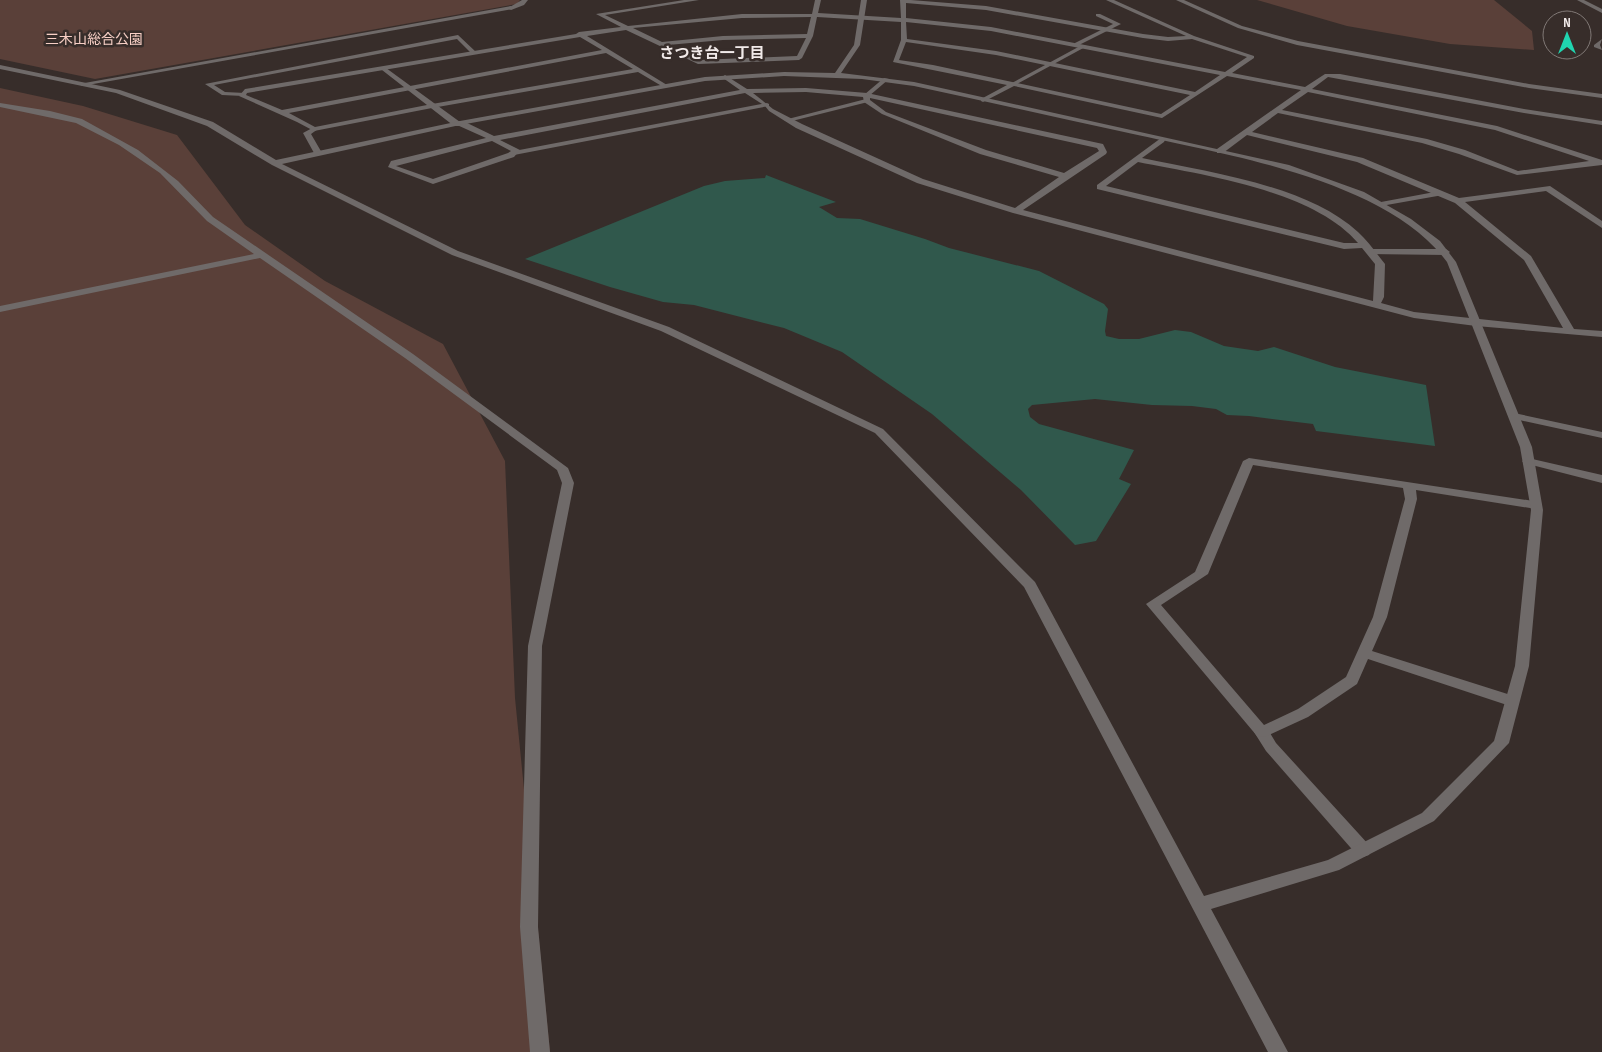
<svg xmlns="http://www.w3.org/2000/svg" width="1602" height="1052" font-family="'Sofia Sans Condensed','Noto Sans JP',sans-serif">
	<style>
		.green { fill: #5a4039 }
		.water { fill: #30584c }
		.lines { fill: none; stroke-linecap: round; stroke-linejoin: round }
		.service { fill: #6f6a69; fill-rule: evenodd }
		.pedestrian { fill: #6f6a69; fill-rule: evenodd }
		.minor { fill: #6f6a69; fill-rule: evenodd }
		.tertiary { fill: #6f6a69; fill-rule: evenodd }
		.labels { text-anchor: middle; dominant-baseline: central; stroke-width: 5; stroke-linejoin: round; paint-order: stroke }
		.far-park-label { font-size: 14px; fill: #f7cfc5; stroke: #372d2a }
		.far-neighbourhood-label { font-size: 15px; font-weight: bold; fill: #f1eae9; stroke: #372d2a }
	</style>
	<rect width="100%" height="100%" fill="#372d2a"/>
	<path class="green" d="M0 0H520L517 4 95 79 0 59Z
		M1257 0H1494L1532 31 1534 50 1450 44 1347 26Z
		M0 88 83 106 177 135 245 225 325 281 443 344 505 461 515 698 550 1052H0Z"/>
	<path class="water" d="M766 175 836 202 819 207 837 218 860 219 925 239 949 248 1039 271 1104 304 1108 309 1105 331 1106 336 1119 339H1139L1175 330 1191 332 1224 346 1258 351 1274 347 1335 367 1426 385 1435 446 1316 431 1313 424 1249 416 1227 415 1216 409 1192 406 1152 405 1095 399 1032 405 1028 409 1030 417 1039 424 1134 450 1119 479 1131 484 1096 541 1075 545 1021 490 932 414 842 352 784 328 694 305 663 302 610 287 525 259 704 186 725 181 765 178Z"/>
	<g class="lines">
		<path class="service" d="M522 0H528L524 5 511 10 508 8Z"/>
		<path class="pedestrian" d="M1096 14H1100L1121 24 1079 45H1075V43L1113 24 1096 16Z
			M458 35 476 52V54H472L457 39 214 85 225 92 245 93V95L243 96 222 95 205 84Z
			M1082 45 1087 46 1015 85 1010 84Z
			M382 68H386L460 122V126H454L382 70Z
			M884 78 889 79 869 96H865V94Z
			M866 99 869 101 868 102 788 122 784 120Z
			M767 103 769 104V106L514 155 510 153 514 151Z
			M314 127 318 129 311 134 322 153 318 155 314 153 303 133Z
			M1440 191 1444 193 1443 195 1381 206 1377 204 1381 202Z
			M1370 249H1446L1450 252 1446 255 1367 254V250Z
			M1514 413 1602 432V438L1510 418 1508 416 1510 414Z
			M1262 727 1267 728 1276 743 1369 845 1371 850 1369 855 1363 857 1357 855 1266 751 1254 732 1257 728Z"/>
		<path class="minor" d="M684 0H699L605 15 628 26 742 14H812L815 0H821L818 13 901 18 900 0H911L986 6 1143 34 1168 37 1186 36 1106 0H1114L1194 36 1254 56V58L1232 73 1305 87 1325 74H1340L1524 109 1602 121V125L1524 113 1328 77 1312 89 1497 126 1602 160V165L1517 175 1459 154 1422 143 1278 113 1252 132 1363 158 1459 198 1550 186 1602 221V228L1546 191 1465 202 1531 256 1574 329 1602 331V337L1476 326 1414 318 1013 213 917 183 796 128 769 111 765 106 745 93 500 140 520 150 514 157 433 184 388 167 391 161 486 138 457 125V121H463L494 136 740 90 723 78 722 77 725 75 747 89 806 88 867 93 1103 144 1107 152 1106 154 1023 210 1373 301 1375 264 1362 248 1344 249 1097 189V185L1161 138 1165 140 1164 142 1142 158C1208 172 1307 185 1358 232 1368 241 1376 253 1385 264L1384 297 1381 303 1414 312 1563 328 1524 260 1455 203 1357 162 1247 135 1223 153H1217V149L1301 90 1227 76 1162 118 1014 86 983 102 981 101V99L1007 85 893 62 901 40V22L817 17 813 36 802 58 799 60 698 64 626 30 587 36 667 85 668 86 665 88 638 72 432 108 314 131 297 122 239 96 245 89 576 34 579 32 621 27 596 14ZM906 3 986 10 1143 38 1168 41 1192 39 1247 57 1225 72 991 27 906 18ZM811 17 807 34 723 36 662 42 633 28 742 18ZM906 22 991 31 1220 75 1195 92 996 51 907 39ZM580 37 602 50 282 110 246 95 247 93ZM806 38 797 56 699 60 668 45 723 40ZM906 42 996 55 1190 95 1161 114 933 65 899 60ZM606 53 633 69 432 104 315 127 289 113ZM806 92 863 97 864 102 882 114 980 154 1059 177 1015 208 923 179 802 124 773 109 753 93ZM1308 92 1495 130 1589 161 1518 171 1465 150 1427 139 1282 110ZM870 98 1097 148 1099 151 1064 173 986 150 886 112 870 100ZM492 141 511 151 508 153 433 179 396 166ZM1138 162C1203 175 1313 190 1358 243H1344L1106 186Z
			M1176 0H1184L1242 26 1298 41 1529 84 1602 94V98L1529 88 1297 45 1238 28Z
			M1577 0H1584L1602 9V13Z
			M511 6 513 9 82 86 79 84Z
			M1602 39 1600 45 1602 50 1594 47V45Z
			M0 103 50 111 82 119 138 150 178 181 213 217 413 354 568 468 574 483 542 646 538 927 550 1052H530L520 927 528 646 562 483 557 470 405 358 260 258 0 312V306L254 254 207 221 160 173 119 145 76 123 0 107Z
			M1249 458 1540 502 1542 505 1536 509 1416 490 1417 499 1387 617 1372 651 1517 697 1519 701 1517 705 1512 706 1507 705 1368 659 1357 684 1308 717 1267 736 1262 737 1257 736 1146 604 1195 572 1243 461ZM1253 465 1403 488 1405 499 1373 617 1346 677 1298 709 1264 725 1161 605 1208 574Z
			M1528 458 1602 475V483L1524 463 1522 461Z"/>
		<path class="tertiary" d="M861 0H867L860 45 841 73 914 82 1289 165 1364 192 1411 219 1440 241 1456 262 1532 447 1543 510 1529 666 1509 743 1434 821 1339 870 1211 909 1288 1052H1268L1024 587 875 433 661 331 452 255 272 165 207 126 116 93 0 69V65L120 90 213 122 276 160 460 121 705 77 784 72 835 73 854 45ZM784 76 862 79 914 86C984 101 1054 117 1124 132 1221 154 1385 178 1447 262L1520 447 1531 510 1515 666 1494 741 1422 813 1328 860 1204 896 1035 582 883 429 669 327 458 251 282 164 460 125 705 81Z"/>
	</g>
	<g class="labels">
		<g class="far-park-label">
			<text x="94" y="39">三木山総合公園</text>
		</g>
		<g class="far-neighbourhood-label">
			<text x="712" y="53">さつき台一丁目</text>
		</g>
	</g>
	<g transform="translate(1567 35)"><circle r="24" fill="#372d2a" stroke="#817976"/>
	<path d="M0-4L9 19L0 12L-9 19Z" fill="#20d5b0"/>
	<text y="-8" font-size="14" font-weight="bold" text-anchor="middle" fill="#f1eae9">N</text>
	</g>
</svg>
